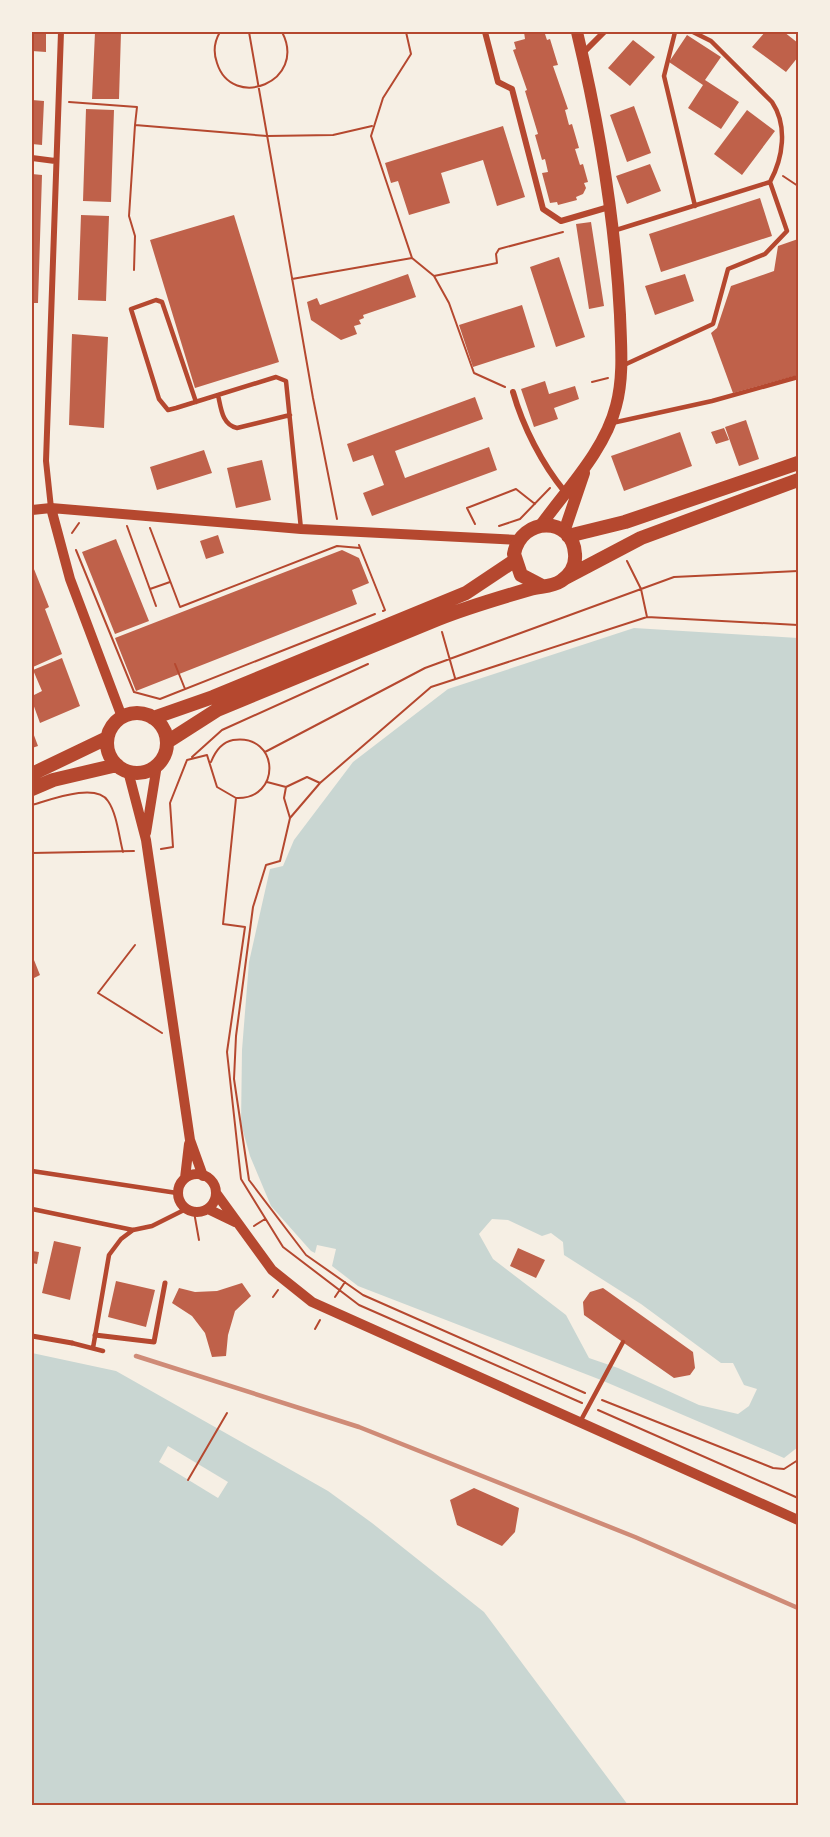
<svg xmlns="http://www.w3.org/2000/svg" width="830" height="1837" font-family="Rubik,sans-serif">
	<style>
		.water { fill: #c9d6d2; fill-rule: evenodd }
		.pier { fill: #f6efe4 }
		.building { fill: #bf614a }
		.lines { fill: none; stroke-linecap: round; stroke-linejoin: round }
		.path { stroke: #b5482f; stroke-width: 2 }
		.service { stroke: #b5482f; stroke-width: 4.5 }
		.pedestrian { stroke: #b5482f; stroke-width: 5 }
		.minor { stroke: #b5482f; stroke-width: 6 }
		.tertiary { stroke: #b5482f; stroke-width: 10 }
		.secondary { stroke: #b5482f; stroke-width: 12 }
		.primary { stroke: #b5482f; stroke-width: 14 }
		.rail { stroke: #cf8b77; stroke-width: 4.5 }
		.neatline { fill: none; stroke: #b5482f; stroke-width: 2 }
	</style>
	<rect width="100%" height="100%" fill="#f6efe4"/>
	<path class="water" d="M634 628 798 638V1447L784 1458 601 1380 358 1286 332 1266 336 1249 317 1245 315 1253 311 1251 271 1206 250 1156 241 1124 242 1050 249 962 270 869 283 866 294 840 353 762 448 689ZM492 1219 508 1220 542 1236 551 1233 563 1242 564 1255 641 1304 721 1363H733L744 1385 757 1389 749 1406 738 1414 699 1405 618 1368 589 1358 566 1315 493 1259 479 1234Z
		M32 1353 116 1371 328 1491 372 1523 484 1612 628 1805H32Z"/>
	<path class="pier" d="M168 1446 228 1482 218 1498 159 1462Z"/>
	<path class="building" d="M32 32H46V52L32 51Z
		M95 32H121L119 99H92Z
		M524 32H551L545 34 547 40 550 39 558 65 553 66 568 109 565 110 569 125 572 124 579 148 575 149 580 165 583 164 588 182 584 183 586 188 583 194 576 197 577 200 558 205 557 202 550 203 542 173 548 172 545 159 542 160 535 135 538 134 525 91 527 90 513 50 516 49 514 42 525 39Z
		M765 32H784L798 43V57L786 72 752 47Z
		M687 35 721 57 705 80 739 102 721 129 688 108 703 85 669 62Z
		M633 40 655 57 630 86 608 68Z
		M32 100 44 101 42 145 32 144Z
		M634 106 651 153 627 162 610 115Z
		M86 109 114 110 111 202 83 201Z
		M747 110 775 131 742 175 714 154Z
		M503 126 525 197 497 206 483 160 441 173 450 203 409 215 398 181 391 183 385 163Z
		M650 164 661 191 627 204 616 176Z
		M32 174 42 175 38 303H32Z
		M760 198 772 236 661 272 649 234Z
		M81 215 109 216 106 301 78 300Z
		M234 215 279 362 195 388 150 240Z
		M591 222 604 306 589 309 576 224Z
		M798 239V375L733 393 711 333 717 328 731 286 774 271 778 246Z
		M559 257 585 337 556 347 530 267Z
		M408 274 416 297 363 315 364 318 359 320 361 324 354 326 357 334 341 340 311 320 307 302 317 298 320 305Z
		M685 274 694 301 655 315 645 286Z
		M522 305 535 347 473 367 459 325Z
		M72 334 108 337 104 428 69 425Z
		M545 381 549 394 575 386 579 399 554 408 558 419 534 427 521 389Z
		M475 397 483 419 395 451 405 478 489 447 497 470 372 516 363 493 384 485 373 455 353 462 347 444Z
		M746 420 759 459 739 466 725 427Z
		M724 428 729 440 716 444 711 432Z
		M680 432 692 466 624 491 611 456Z
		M204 450 212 473 157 490 150 467Z
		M262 460 271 500 236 508 227 468Z
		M218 535 224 553 206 559 200 541Z
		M116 539 149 621 115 634 82 552Z
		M342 550 359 558 369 583 352 590 357 604 136 691 115 638Z
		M32 564 49 607 45 609 62 654 33 667Z
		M62 658 80 706 40 723 32 701V696L42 691 33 670Z
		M32 730 38 746 32 748Z
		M32 955 40 975 32 979Z
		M54 1241 81 1247 70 1300 42 1293Z
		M518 1248 545 1260 536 1278 510 1266Z
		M32 1251 39 1252 37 1264 32 1263Z
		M116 1281 155 1290 146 1327 108 1317Z
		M242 1283 251 1296 235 1311 228 1335 226 1356 212 1357 205 1333 192 1316 172 1303 179 1288 195 1292 217 1291Z
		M603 1288 693 1352 695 1368 690 1375 674 1378 584 1315 583 1302 590 1292Z
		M474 1488 519 1508 515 1532 502 1546 457 1525 450 1500Z"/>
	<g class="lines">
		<path class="path" d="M220 32C214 42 213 52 217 63 232 111 308 82 282 32
			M249 32 313 398 337 519
			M69 102 137 107 135 125 267 136 333 135 372 126
			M783 176 798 186
			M412 258 434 276 449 303 474 373 505 387
			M134 270 135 236 129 216 135 125
			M434 276 497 263 496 254 499 249 563 232
			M292 279 412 258 371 136 383 98 411 54 406 32
			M592 382 608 378
			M475 524 467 508 516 489 535 504
			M127 526 156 606
			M499 526 520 519 550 488
			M150 528 180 607 337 546 360 548
			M72 533 79 523
			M359 545 385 610 383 611
			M76 550 134 692 160 699 375 614
			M627 561 641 589 647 617
			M150 589 170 582
			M442 632 455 678
			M175 664 185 689
			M265 752 425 668 674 577 798 571
			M192 757 222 730 368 664
			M267 782 286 787 307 777 320 783
			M286 787 284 798 290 818
			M236 798 223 924 245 927 227 1052 241 1179 283 1247 359 1305 582 1403
			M32 805C50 800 96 782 108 801 117 814 119 837 123 852
			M161 849 173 847 170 803 187 760 207 755 217 787 236 798C282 800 280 733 233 740 222 742 215 752 211 762
			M32 853 134 851
			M135 945 98 993 162 1033
			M194 1212 199 1240
			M254 1226 265 1219
			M273 1297 278 1290
			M335 1297 345 1282
			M315 1329 320 1320
			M585 1393 363 1295 306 1255 249 1180 234 1079 236 1036 253 907 266 865 280 861 290 818 320 783 431 687 647 617 798 625
			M602 1400 773 1468 784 1469 798 1460
			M598 1410 798 1498
			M188 1480 227 1413"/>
		<path class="service" d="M675 32 664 76 695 206
			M613 231 770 182C783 158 788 126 772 102L711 41 693 32
			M624 365 713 324 728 269 765 254 787 231 770 182
			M218 395C221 408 222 425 237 428L290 415
			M196 402 162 302 156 300 131 309 159 399 168 410 176 408 276 377 286 381 301 529
			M612 423 712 401 798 377
			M32 1171 177 1193
			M32 1209 133 1230 152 1226 186 1209
			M72 1343 103 1351
			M93 1348 109 1255 121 1239 133 1230
			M580 1422 623 1342"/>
		<path class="pedestrian" d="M95 1335 154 1342 165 1283
			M32 1336 72 1343"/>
		<path class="minor" d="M485 32 498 82 512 89 543 209 561 221 609 207
			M582 54 604 32
			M32 158 55 161
			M513 392C523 427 542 464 565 492
			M51 508 46 461 61 32"/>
		<path class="tertiary" d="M51 508 70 579 122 717
			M32 510 51 508 301 529 518 540
			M128 771 146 840 190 1140 203 1176
			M146 833 157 765
			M178 1193a19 19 0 1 1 38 0a19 19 0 1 1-38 0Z
			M185 1178 189 1144
			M216 1193 272 1270 312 1302 798 1520
			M208 1209 235 1222"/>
		<path class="secondary" d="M541 525C567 489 605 450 616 406 624 377 621 345 620 315 615 220 599 124 577 32
			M564 532 584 473"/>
		<path class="primary" d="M568 536 625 522 798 463
			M565 578 641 538 798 480
			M107 743a30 30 0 1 1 60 0a30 30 0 1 1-60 0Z
			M153 718 213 697 466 593 514 561
			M167 742 217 710 438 619C468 607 499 598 530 589 540 586 552 587 561 581 570 575 576 565 575 554 573 516 521 516 514 554L521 575 542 586
			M32 774 107 738
			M32 789 53 780 117 765"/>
		<path class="rail" d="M136 1356 359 1427 635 1537 798 1608"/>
	</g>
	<rect width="830" height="1837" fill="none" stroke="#f6efe4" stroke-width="66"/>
	<rect x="33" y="33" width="764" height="1771" class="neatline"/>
</svg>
